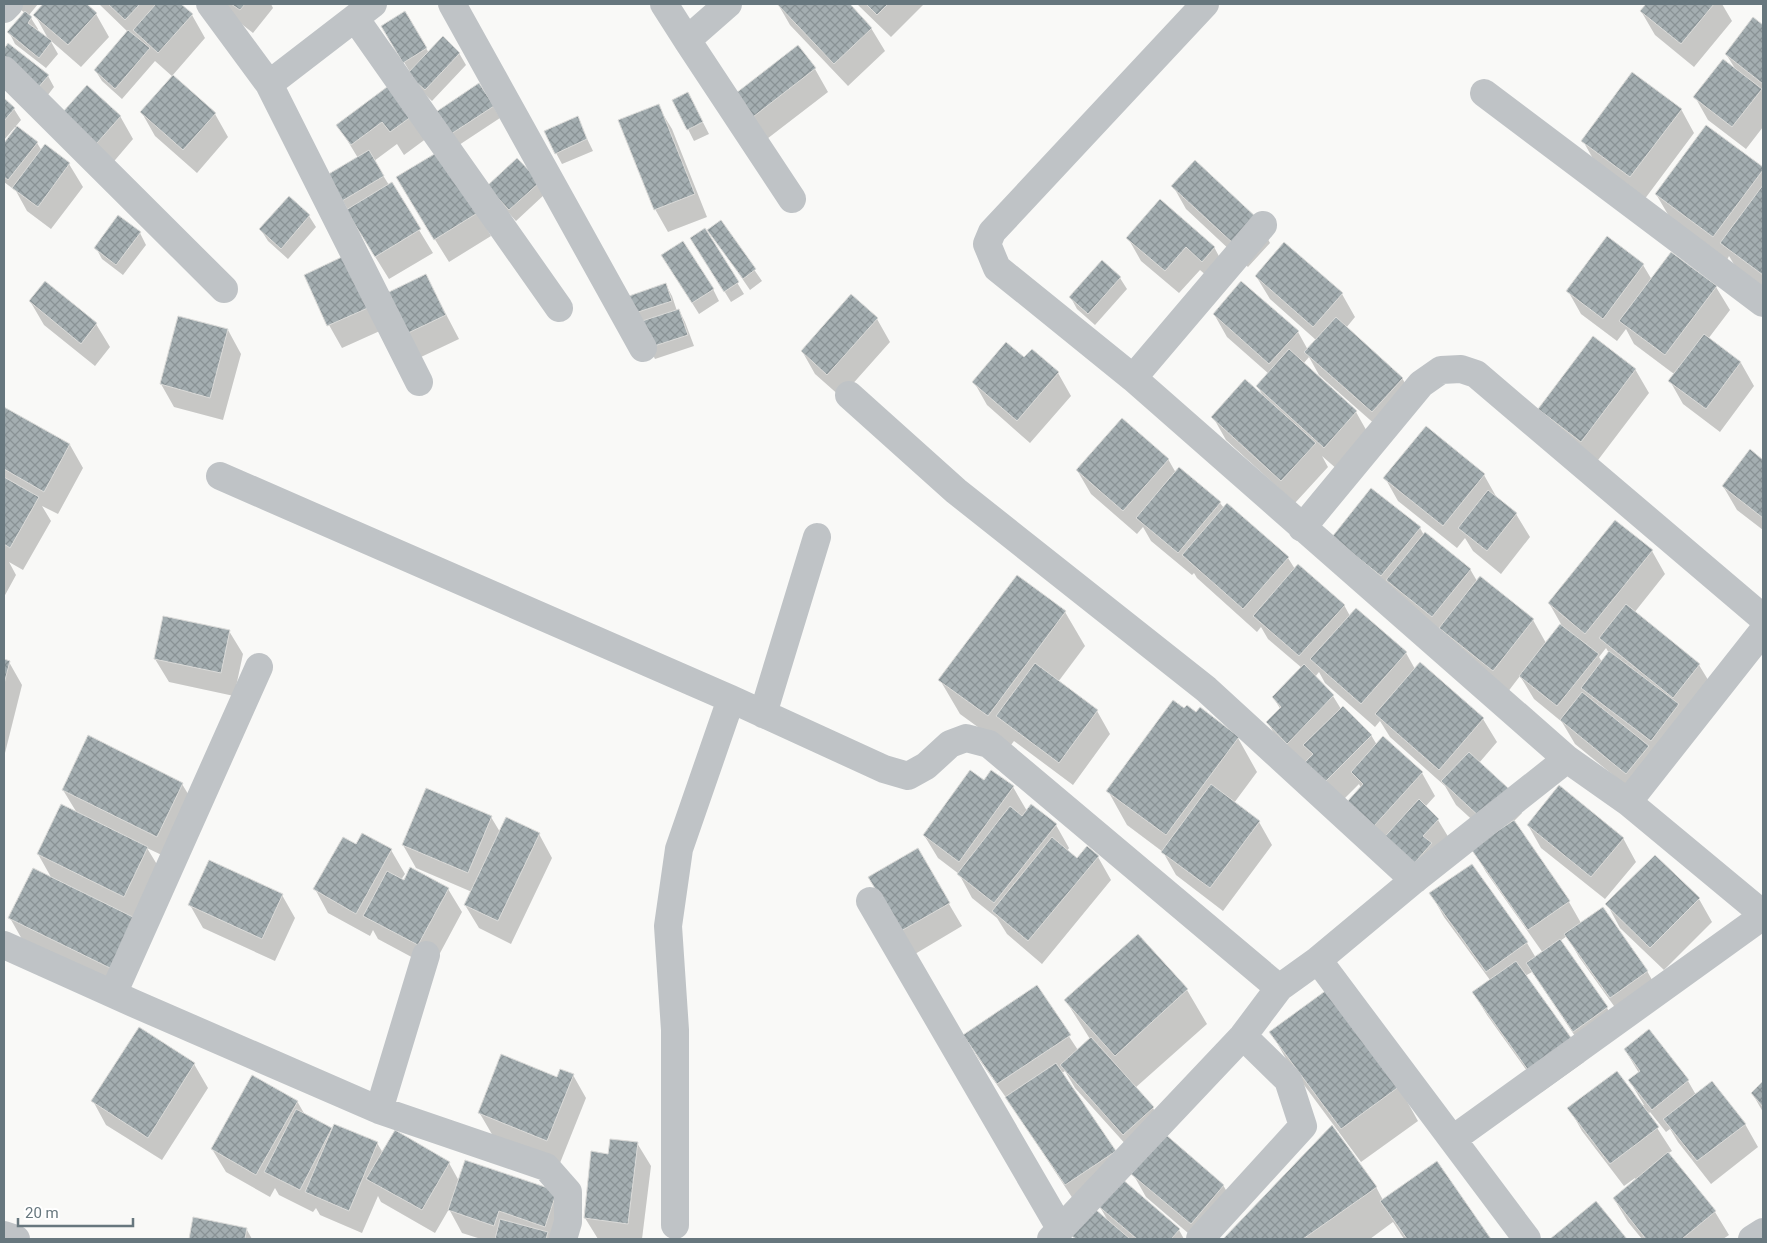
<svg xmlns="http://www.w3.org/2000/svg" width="1767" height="1243" font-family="Roboto,sans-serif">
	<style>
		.shadow { fill: #0003; fill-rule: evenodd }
		.building { fill: url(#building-cross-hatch); stroke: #dbdbd9 }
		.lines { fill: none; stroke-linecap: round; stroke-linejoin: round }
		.minor { stroke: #bfc3c6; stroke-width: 28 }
	</style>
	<defs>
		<pattern id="building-cross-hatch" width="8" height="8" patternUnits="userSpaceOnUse" patternTransform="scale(1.25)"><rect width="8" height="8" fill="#a4aeb1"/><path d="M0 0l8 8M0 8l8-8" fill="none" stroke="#899295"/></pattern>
	</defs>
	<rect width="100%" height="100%" fill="#f9f9f7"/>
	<path class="shadow" d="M13 4H38L29 15 38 29 37 31 50 42 35 15 45 4H85L96 14 109 37 81 67 50 40 58 54 46 68 15 44 9 32 25 13Z
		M99 4H179L192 15 205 38 172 76 215 114 228 137 197 173 155 136 142 113 173 77 155 61 122 99 102 81 95 70 128 32Z
		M216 4H271L273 8 253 33Z
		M778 4H848L871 28 885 51 848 86 790 25Z
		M857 4H924L891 37Z
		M1648 4H1722L1732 21 1694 67 1655 35 1641 11Z
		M404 13 429 53H459L466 65 432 101 415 85 410 72 382 26Z
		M1754 19 1763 27V127L1746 149 1708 120 1695 97 1736 70 1726 54Z
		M8 45 48 76 54 87 44 100 4 66V51Z
		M797 47 815 69 828 92 763 142 732 97Z
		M391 86 427 138 404 155 397 144 374 161 389 185 391 184 433 253 389 279 361 234 329 175 358 158 338 125Z
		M4 100 14 109 21 120 16 126 37 143 42 151 45 146 69 164 83 187 51 229 27 211 16 191 4 182V145L17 128 15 127 4 140Z
		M694 105 709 134 694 141 688 129Z
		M493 106 500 118 459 145 445 123Z
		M658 106 672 129 707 217 668 232 655 209Z
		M1681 109 1694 133 1644 200 1596 164 1583 141Z
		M64 113 120 116 133 139 110 166Z
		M577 118 593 151 562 164 556 153Z
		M1707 127 1763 169V287L1735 266 1729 256 1727 260 1670 218 1656 194Z
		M517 159 545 194 516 221 495 198Z
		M1173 186 1257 219 1270 243 1248 267 1186 209Z
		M289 198 309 216 316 227 288 259 268 241 261 230Z
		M411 201 478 213 491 236 449 262Z
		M721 222 762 281 750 290 709 230Z
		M705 230 744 294 731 302 699 250Z
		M140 233 146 245 123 275 102 259 96 248Z
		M1128 238 1214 247 1227 271 1216 284 1200 270 1179 293 1141 261Z
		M1285 244 1342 294 1355 317 1346 328 1402 378 1416 402 1386 434 1319 375 1309 357 1303 364 1356 412 1369 435 1338 470 1322 456 1328 467 1295 503 1226 440 1213 417 1264 397 1257 386 1269 374 1227 337 1214 314 1298 332 1308 350 1316 340 1270 299 1256 276Z
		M1671 253 1716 287 1730 310 1708 339 1741 363 1754 386 1720 432 1683 404 1670 381 1674 374 1634 344 1626 329 1617 341 1581 314 1568 291 1643 265 1652 280Z
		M346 257 382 330 342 348 329 325 305 275Z
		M669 266 713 289 719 301 699 314Z
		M426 276 459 339 421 357 407 334Z
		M1120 278 1127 289 1095 325 1077 309 1071 298Z
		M46 283 96 324 110 347 95 366 44 325 30 301Z
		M666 285 672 296 677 311 679 310 685 322 694 346 655 359 649 347 636 313Z
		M877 319 890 342 841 397 815 374 802 351Z
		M228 330 241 354 223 420 174 407 161 384Z
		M1032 351 1058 373 1071 396 1030 443 987 405 974 382 1024 359Z
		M1635 369 1649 393 1595 464 1552 432 1539 409Z
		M4 408 70 445 83 468 58 514 42 506 51 521 23 570 9 562 16 575 4 597Z
		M1750 451 1763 461V530L1737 510 1723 486Z
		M1168 459 1176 473 1180 469 1220 503 1224 508 1227 505 1288 558 1295 569 1344 605 1350 616 1356 610 1406 653 1415 669 1420 664 1483 719 1497 742 1479 763 1508 790 1522 813 1513 822 1569 902 1581 923 1647 971 1660 994 1624 1020 1579 957 1567 936 1560 941 1607 1008 1620 1031 1587 1054 1532 972 1525 976 1571 1039 1584 1062 1542 1092 1487 1015 1473 992 1490 980 1444 917 1431 894 1472 865 1527 943 1536 958 1543 953 1486 872 1473 849 1491 837 1456 805 1445 786 1390 737 1380 721 1375 727 1325 683 1319 672 1315 677 1333 696 1341 709 1371 735 1377 745 1384 738 1422 773 1435 796 1425 807 1438 820 1452 843 1444 867 1423 891 1394 866 1361 826V788L1359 784 1339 804 1320 786 1306 761 1301 766 1281 746 1268 723 1281 710 1273 697 1302 668 1268 639 1261 627 1257 632 1197 578 1194 573 1192 575 1151 541 1143 527 1137 534 1091 494 1077 470Z
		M1484 475 1497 498 1516 514 1530 537 1501 574 1473 551 1465 538 1457 548 1398 501 1385 478Z
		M1420 528 1424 535 1470 569 1477 581 1533 620 1546 643 1561 624 1549 603 1652 551 1665 574 1634 613 1699 665 1713 688 1640 797 1575 744 1562 722 1534 699 1520 676 1507 693 1347 560ZM1606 648 1609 653 1602 662 1599 657Z
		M1017 576 1065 612 1085 646 1058 682 1097 711 1110 734 1073 785 1014 741 1008 749 960 714 940 680Z
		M229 631 243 654 234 696 169 682 155 659Z
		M4 660 9 662 22 685 4 757Z
		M1184 710 1238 738 1257 772 1234 803 1259 822 1272 845 1223 911 1176 875 1163 852 1127 825 1108 791Z
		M991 771 1013 787 1027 811 1056 825 1069 848 1067 851 1078 860 1087 848 1098 857 1111 880 1042 964 1007 934 997 918 972 898 959 874 938 858 924 835 984 782Z
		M182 784 196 807 170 859 147 848 161 871 123 990 23 941 10 918 52 879 38 854 77 813 63 790Z
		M491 817 500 832 539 834 552 858 511 944 479 928 465 905 472 892 416 868 403 845Z
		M1528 825 1623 838 1636 862 1605 899 1541 848Z
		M363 834 391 850 405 874 401 880 448 889 462 912 432 968 378 939 373 930 370 936 328 913 315 889 357 846Z
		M917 850 962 926 915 954 870 877Z
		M282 895 295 918 275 961 203 928 190 905Z
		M1699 899 1712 922 1664 970 1620 928 1607 904Z
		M1138 936 1187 990 1207 1024 1135 1088 1153 1108 1166 1131 1137 1157 1075 1088 1065 1071 1062 1073 1115 1152 1121 1180 1179 1230 1184 1239H1075L1074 1236 1108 1221 1099 1205 1079 1208 1012 1106 978 1058 965 1035 1036 987 1078 1050 1090 1039 1066 1001Z
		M139 1029 194 1064 208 1088 162 1160 106 1125 93 1101Z
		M1649 1031 1688 1081 1696 1095 1745 1124 1758 1147 1711 1184 1678 1142 1670 1129 1666 1132 1650 1112 1648 1114 1672 1151 1667 1154 1715 1212 1729 1235 1723 1239H1642L1628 1222 1614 1199 1636 1180 1635 1178 1624 1186 1582 1131 1569 1108 1644 1105 1629 1080 1639 1073 1625 1050Z
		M1271 1032 1399 1087 1418 1121 1361 1162 1290 1066Z
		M573 1075 586 1098 560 1163 493 1136 479 1112 557 1078Z
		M1763 1083V1112L1752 1093Z
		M297 1101 305 1115 333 1129 377 1143 383 1153 449 1163 459 1181 556 1192 561 1239H481L462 1233 449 1209 435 1233 381 1202 378 1196 362 1233 320 1215 316 1208 313 1212 279 1195 275 1188 270 1197 226 1172 212 1149Z
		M637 1143 651 1166 642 1239H598L585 1218 609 1155Z
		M1436 1163 1489 1239H1404L1393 1222 1370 1239 1224 1238 1376 1187 1383 1200Z
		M1133 1174 1223 1185 1237 1209 1195 1239 1146 1197Z
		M1596 1203 1626 1239H1552Z
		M194 1218 247 1230 252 1239H190Z"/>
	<path class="building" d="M43 4H87L97 13 68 45 33 15Z
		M108 4H140L125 20Z
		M156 4H181L193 14 158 53 133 30Z
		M231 4H245L240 10Z
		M777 4H850L872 28 834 64Z
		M866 4H888L877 15Z
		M1646 4H1714L1681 44 1640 11Z
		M25 11 32 17 28 23 52 41 39 58 7 32Z
		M405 11 427 48 403 63 381 26Z
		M1753 17 1763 25V84L1725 54Z
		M128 30 150 48 115 89 94 70Z
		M443 36 460 53 425 90 407 74Z
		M8 43 49 75 37 89 4 62V49Z
		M798 45 816 68 749 120 731 97Z
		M1723 59 1762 89 1732 127 1693 97Z
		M1632 72 1682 109 1630 177 1581 141Z
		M173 75 216 113 183 150 140 112Z
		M479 83 494 106 451 134 436 112Z
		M391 84 415 114 390 132 382 122 351 145 336 125Z
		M87 85 121 116 96 144 62 113Z
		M688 92 703 122 687 130 672 100Z
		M4 98 15 108 4 121Z
		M659 104 695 194 654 210 618 120Z
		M578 116 587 139 555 154 544 131Z
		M1706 125 1763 167V170L1713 237 1655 194Z
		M17 126 38 142 8 180 4 177V143Z
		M45 144 70 163 38 207 12 188Z
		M369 150 384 176 342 201 327 175Z
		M441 150 479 212 434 240 396 177Z
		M517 158 540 182 509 210 487 186Z
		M1195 160 1258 219 1234 244 1171 186Z
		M392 182 421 229 375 257 346 210Z
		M1763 185V275L1720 243Z
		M289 196 310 215 281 249 259 229Z
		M1160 199 1215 247 1202 262 1186 247 1165 271 1126 238Z
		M118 215 141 232 116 265 94 248Z
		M721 220 756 269 743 279 707 230Z
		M705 228 739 282 724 292 690 238Z
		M1607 236 1644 264 1603 319 1566 291Z
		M683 241 714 289 692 303 661 255Z
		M1284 242 1343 293 1313 327 1255 276Z
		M1671 252 1717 286 1665 355 1619 321Z
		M346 255 370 307 327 326 304 275Z
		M1102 260 1121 277 1088 314 1069 297Z
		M426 274 446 315 406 334 387 293Z
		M45 281 97 323 81 344 29 301Z
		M1241 281 1299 331 1269 364 1213 314Z
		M666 283 672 301 635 313 629 296Z
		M851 294 878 318 827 375 801 351Z
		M679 309 688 335 648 348 639 322Z
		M178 316 228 329 210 398 160 384Z
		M1336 317 1403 378 1372 412 1304 352Z
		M1704 334 1741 362 1706 409 1668 381Z
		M1593 336 1636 369 1581 442 1538 409Z
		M1006 342 1024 357 1032 349 1059 372 1017 421 972 382Z
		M1289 349 1357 411 1324 448 1256 386Z
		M1245 379 1316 443 1281 481 1211 417Z
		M4 407 70 444 44 492 4 469Z
		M1122 418 1169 459 1123 511 1076 470Z
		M1426 426 1485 474 1443 526 1383 478Z
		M1750 449 1763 460V518L1722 486Z
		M1179 467 1221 502 1178 553 1136 518Z
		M4 477 39 497 10 548 4 544Z
		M1371 488 1421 527 1381 576 1332 537Z
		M1488 490 1517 513 1487 551 1458 528Z
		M1227 503 1289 557 1243 609 1182 555Z
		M1615 520 1653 550 1585 634 1548 603Z
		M1425 532 1471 569 1432 617 1386 580Z
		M1298 564 1345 605 1299 656 1253 616Z
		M1017 575 1066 611 988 716 938 680Z
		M1480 576 1534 619 1493 671 1439 628Z
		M1626 604 1700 664 1673 698 1599 638Z
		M1356 608 1407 652 1361 704 1310 659Z
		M163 616 230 630 221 673 154 659Z
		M1560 624 1599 654 1557 706 1519 676Z
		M1609 651 1679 704 1651 741 1581 688Z
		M4 659 10 661 4 684Z
		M1420 662 1484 718 1439 770 1375 714Z
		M1035 663 1098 710 1059 763 996 716Z
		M1304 664 1334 695 1287 744 1266 722 1281 707 1272 697Z
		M1582 692 1649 746 1626 774 1560 720Z
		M1173 700 1184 708 1187 705 1196 712 1200 707 1239 737 1166 835 1106 791Z
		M1343 706 1372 735 1325 782 1305 762 1313 754 1303 745Z
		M88 735 183 783 157 837 62 790Z
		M1383 736 1423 772 1373 827 1346 803 1363 784 1351 772Z
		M1469 752 1509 789 1482 819 1441 781Z
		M970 770 984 780 991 770 1014 786 959 862 923 835Z
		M1211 784 1260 821 1210 888 1161 852Z
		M1559 785 1624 838 1591 877 1527 825Z
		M426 788 492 816 468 873 402 845Z
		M1419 799 1439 819 1423 836 1432 843 1409 869 1379 843Z
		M61 804 148 847 124 897 37 854Z
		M1031 804 1057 824 994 903 957 874 1010 806 1022 816Z
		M506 817 540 833 498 921 464 905Z
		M1514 820 1570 901 1528 930 1471 849Z
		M362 833 392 849 356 914 313 889 343 837 356 844Z
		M1052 837 1077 858 1087 846 1099 856 1028 941 992 911Z
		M918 848 950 903 901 931 868 877Z
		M1655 855 1700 898 1650 948 1605 904Z
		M209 860 283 894 262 939 188 905Z
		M1472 864 1528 942 1486 972 1429 893Z
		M410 867 449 888 418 945 363 916 387 871 404 880Z
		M33 868 135 918 110 968 8 918Z
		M1603 907 1648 971 1610 998 1564 934Z
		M1138 934 1188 989 1115 1056 1064 1000Z
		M1560 939 1608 1007 1573 1032 1526 963Z
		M1516 961 1572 1039 1528 1070 1472 992Z
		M1037 985 1071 1035 997 1084 963 1035Z
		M1328 989 1400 1086 1341 1129 1269 1032Z
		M139 1027 195 1063 148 1138 91 1101Z
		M1649 1029 1689 1080 1652 1110 1628 1080 1640 1071 1624 1049Z
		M1091 1037 1154 1107 1123 1135 1060 1065Z
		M501 1054 557 1077 560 1069 574 1074 547 1141 478 1113Z
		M1056 1063 1116 1151 1065 1185 1005 1097Z
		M1617 1071 1659 1127 1610 1164 1567 1108Z
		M252 1075 298 1101 256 1175 211 1149Z
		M1712 1081 1746 1124 1697 1161 1663 1119Z
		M1763 1081V1107L1751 1093Z
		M296 1109 332 1128 300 1190 264 1172Z
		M334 1124 378 1142 349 1211 305 1192Z
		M1332 1125 1377 1187 1303 1239H1223Z
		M395 1130 450 1162 422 1210 366 1179Z
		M1165 1134 1224 1185 1191 1224 1131 1174Z
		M610 1139 638 1142 628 1224 584 1218 591 1151 608 1154Z
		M1668 1152 1716 1211 1682 1239H1646L1613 1198Z
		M465 1160 557 1191 545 1227 499 1211 494 1226 448 1210Z
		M1437 1161 1491 1239H1407L1380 1201Z
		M1121 1178 1180 1229 1171 1239H1137L1097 1205Z
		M1596 1201 1627 1239H1550Z
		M1095 1209 1130 1239H1076L1072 1236Z
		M193 1217 247 1228 245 1239H189Z
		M500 1219 548 1232 546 1239H495Z"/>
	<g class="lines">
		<path class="minor" d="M210 4 269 84 373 4
			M452 4 643 348
			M664 4 687 40 728 4
			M4 9 9 4
			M355 18 559 308
			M687 40 792 199
			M4 70 224 289
			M269 84 419 382
			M1484 93 1763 303
			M1263 225 1133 378 1567 759 1628 802 1763 914
			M1133 378 997 268 987 244 992 232 1205 4
			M849 395 956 491 1206 689 1414 880
			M220 476 731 699 884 769 908 776 926 766 950 744 966 738 989 744 1279 988 1243 1036 1051 1239
			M1302 528 1421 384 1441 370 1461 369 1476 374 1763 618
			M763 714 817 537
			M1628 802 1763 631
			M870 901 1060 1228
			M4 945 133 1003 379 1110 546 1167 568 1192V1222L563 1239
			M1318 960 1527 1239
			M1279 988 1318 960 1414 880 1567 759
			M113 994 259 667
			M379 1110 426 955
			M1453 1139 1763 916
			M675 1225V1030L668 926 679 849 731 699
			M4 1235 16 1239
			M1200 1239 1303 1126 1288 1080 1243 1036
			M1752 1239 1763 1232"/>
	</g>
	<rect width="1767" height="1243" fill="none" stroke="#67777e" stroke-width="10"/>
	<path d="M18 1218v8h115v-8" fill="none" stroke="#67777e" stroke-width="2.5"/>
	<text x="25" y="1218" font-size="15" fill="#67777e" stroke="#ffffff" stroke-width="4" paint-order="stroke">20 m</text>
</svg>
